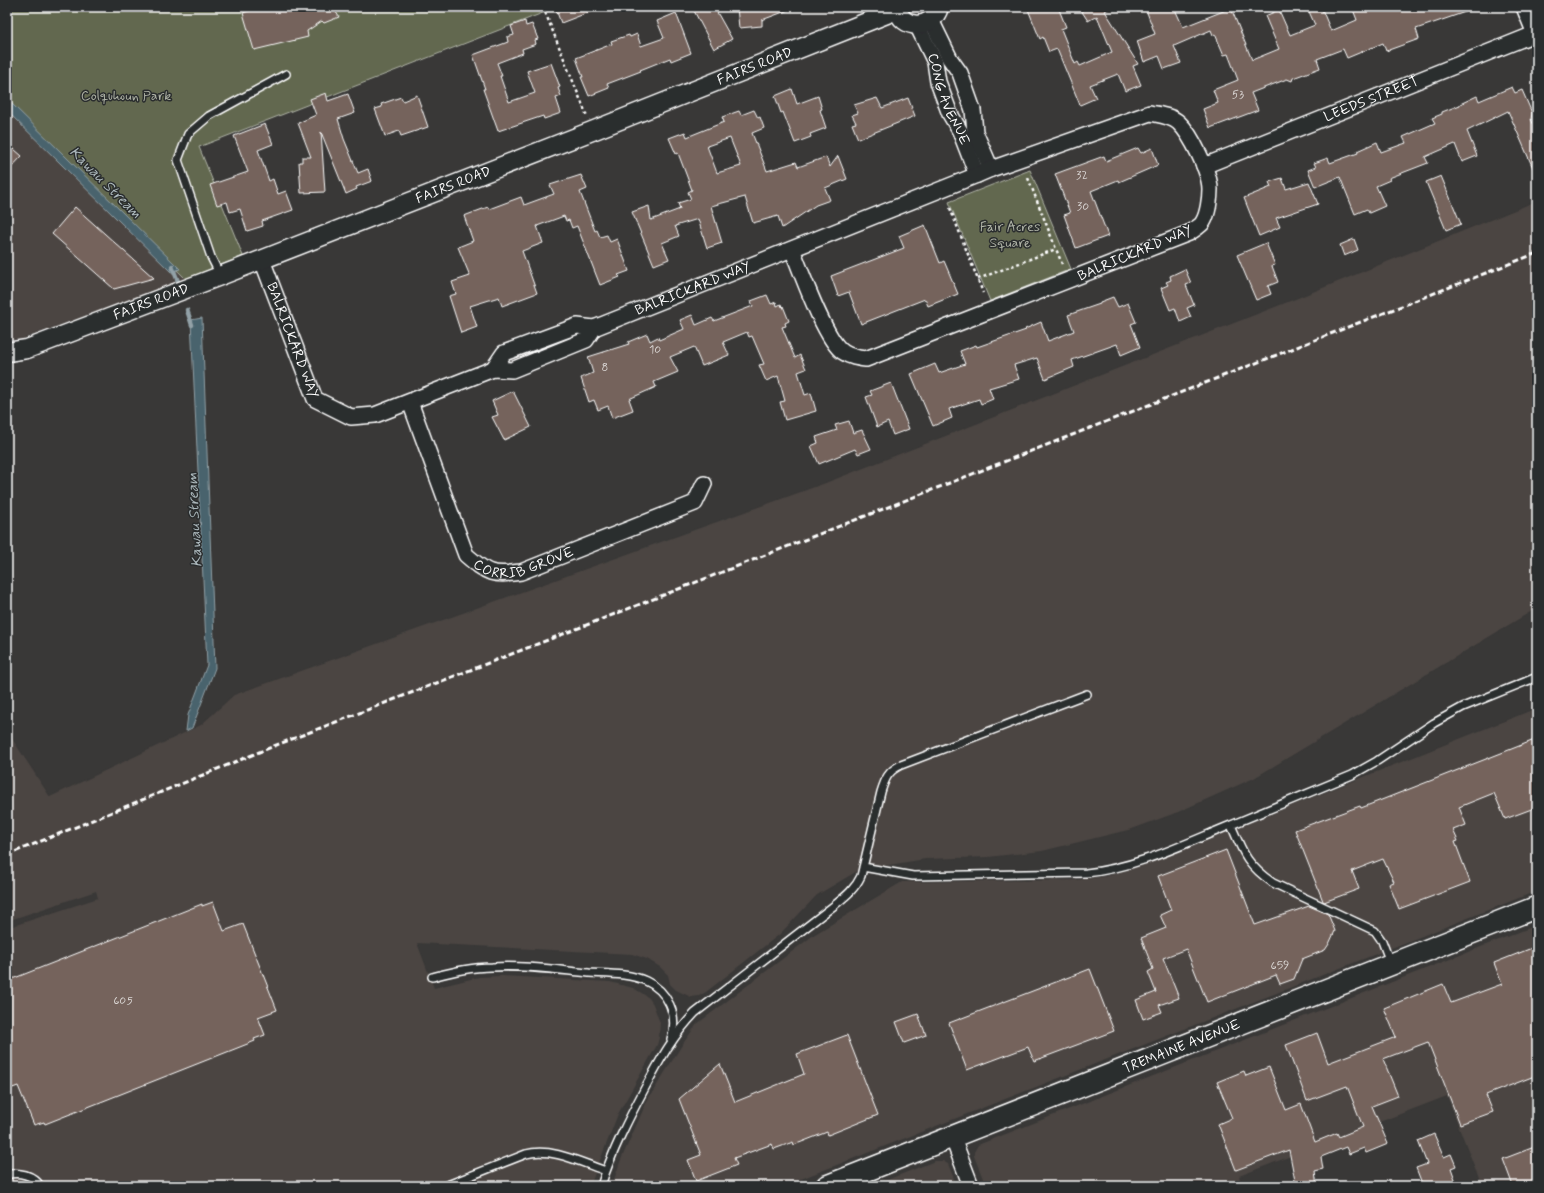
<svg xmlns="http://www.w3.org/2000/svg" width="1544" height="1193" font-family="Mynerve,sans-serif">
	<style>
		.built { fill: #4b4542 }
		.green { fill: #62684f; stroke: #b0b4a7 }
		.water { fill: #49636d; stroke: #92a1a7 }
		.lines { fill: none; stroke-linecap: round; stroke-linejoin: round }
		.stream { stroke: #92a1a7; stroke-width: 4.5 }
		.building { fill: #74635c; stroke: #fff; fill-rule: evenodd }
		.service-casing { stroke: #fff; stroke-width: 10 }
		.minor-casing { stroke: #fff; stroke-width: 18 }
		.tertiary-casing { stroke: #fff; stroke-width: 21 }
		.secondary-casing { stroke: #fff; stroke-width: 24 }
		.path { stroke: #fff; stroke-width: 2.5; stroke-dasharray: 3 3; stroke-linecap: butt }
		.service { stroke: #2a2d2e; stroke-width: 7 }
		.minor { stroke: #2a2d2e; stroke-width: 15 }
		.tertiary { stroke: #2a2d2e; stroke-width: 18 }
		.secondary { stroke: #2a2d2e; stroke-width: 21 }
		.rail { stroke: #fff; stroke-width: 3; stroke-dasharray: 6 3; stroke-linecap: butt }
		.labels { text-anchor: middle; dominant-baseline: central; stroke-width: 3; stroke-linejoin: round; paint-order: stroke }
		.number-label { font-size: 12px; fill: #dcd8d6 }
		.street-label { font-size: 14px; fill: #fff; stroke: #2a2d2e }
		.park-label { font-size: 14px; fill: #b0b4a7; stroke: #2a2d2e }
		.water-label { font-size: 15px; font-style: italic; fill: #adb9bd; stroke: #2a2d2e }
	</style>
	<rect width="100%" height="100%" fill="#393837"/>
	<filter id="ink" filterUnits="userSpaceOnUse"><feTurbulence type="fractalNoise" baseFrequency=".025" numOctaves="2"/><feDisplacementMap in="SourceGraphic" scale="8" xChannelSelector="R" yChannelSelector="G"/><feConvolveMatrix kernelMatrix="1 2 1 2 8 2 1 2 1" color-interpolation-filters="sRGB"/></filter>
	<g filter="url(#ink)">
		<path class="built" d="M7 104 186 279 22 339 7 340Z
			M1537 201V608L1254 778 1178 812 1132 829 1042 851 988 857 925 859 859 870 817 895 780 934 706 992 699 996 691 997 676 990 670 984 668 975 660 967 647 959 632 954 417 943 434 988 479 977 502 976 610 982 633 988 640 992 649 998 653 1004 660 1023 659 1038 657 1045 618 1114 590 1186H7V928L98 898 96 891 7 921V731L50 797 201 725 234 695 823 484 1303 296Z
			M1537 708V891L783 1186H612L620 1162 647 1101 682 1045 697 1024 815 934 902 882 1076 880 1107 876 1140 866Z
			M1537 925V1184L1531 1186H1482L1447 1096 1239 1176 1242 1186H986L974 1156V1152L978 1145Z
			M935 1161H943L948 1164 957 1186H872Z"/>
		<path class="green" d="M7 7H552L553 9 199 147 243 256 186 279 7 104Z
			M1030 170 1071 269 990 301 949 202Z"/>
		<path class="water" d="M7 99 180 269 171 272 7 111Z
			M202 318 215 668 192 728 186 731 188 715 207 665 191 320Z"/>
		<g class="lines">
			<path class="stream" d="M172 266 179 284
				M187 310 192 325"/>
		</g>
		<path class="building" d="M259 7H333L339 17 324 23 322 21 307 31 308 37 254 50 243 13Z
			M555 7H599L600 8 561 23Z
			M692 7H714L732 39 714 49Z
			M737 7H794V8L762 20V26L739 28Z
			M1027 7H1058L1066 27 1061 29 1075 64 1078 62 1080 66 1112 52 1097 16 1088 21 1079 7H1111L1105 11 1138 64 1133 66 1141 85 1125 91 1118 74 1090 85 1096 98 1080 105 1057 49 1049 52 1043 37 1040 39Z
			M1145 7H1174L1183 27 1231 8 1252 60 1279 49 1265 16 1279 10 1290 35 1315 25 1307 7H1321L1331 31 1357 20 1352 7H1473L1474 9 1416 29 1419 39 1386 51 1383 43 1347 58 1343 49 1317 59 1320 68 1293 78 1292 81 1287 79 1251 93 1258 110 1210 128 1203 109 1218 103 1213 90 1238 80 1228 54 1224 55 1215 34 1213 35 1211 30 1174 46 1181 63 1164 69 1159 56 1144 62 1137 41 1155 34Z
			M676 13 691 53 671 61 670 58 640 70 641 71 607 84 609 88 589 96 581 77H583L576 58 612 44 611 41 629 35 630 37 637 34 641 46 664 38 657 21Z
			M525 21 526 26 532 24 538 39 535 40 536 44 522 49 523 53 497 63 502 76H500L509 102 535 93 527 71 551 63 560 87 558 88 561 96 556 98 561 113 544 119 543 116 498 131 483 89H485L473 55 508 42 507 37 514 35 511 26Z
			M1512 87 1515 93 1522 90 1532 113 1531 119 1537 132V177L1508 111 1467 131 1477 156 1462 162 1455 144 1425 157 1428 163 1389 178 1390 180 1376 186 1385 206 1369 213 1367 209 1355 214 1340 177 1315 187 1308 170 1316 167 1314 163 1328 158 1330 163 1358 153 1357 151 1377 142 1381 152 1406 143 1403 137 1435 123 1432 118 1442 114V112L1460 105V104L1477 96 1479 101Z
			M792 89 797 104 818 96 822 109 820 110 826 128 810 134 811 137 795 143 783 112 781 113 775 96Z
			M326 93 328 101 348 94 355 113 338 119 344 139 358 173 368 169 372 181 356 187 357 189 346 194 321 132 325 192 301 193 299 162H302V157H311L298 123 316 115 310 99Z
			M417 95 428 127 401 136 399 131 385 136 375 109 382 107 381 104 401 97 403 101Z
			M877 98 882 108 908 98 915 116 858 139 852 124 856 123 852 115 858 113 854 105Z
			M754 110 758 118 760 117 764 128 752 133 767 171 796 162 798 167 826 157 830 167 838 156 847 179 825 188 830 200 816 205 782 228 778 216 753 223 745 197 711 206 722 243 707 248 698 219 675 226 679 236 662 243 669 259 654 265 632 212 649 206 651 220 680 209 678 203 691 199 688 192 692 190 678 153 676 154 669 138 685 132 687 137 724 122 722 117 739 111 741 115ZM730 138 741 166 717 173 707 146Z
			M265 124 273 144 258 150 269 181 273 179 278 194 286 191 293 210 262 221 263 226 247 231 240 209 230 212 227 202 217 205 210 185 248 172 234 136Z
			M7 143 22 156 7 172Z
			M1138 148 1141 153 1152 148 1158 165 1119 182 1118 180 1091 191 1108 236 1076 248 1064 215 1070 213 1055 174 1104 156 1106 161Z
			M581 175 587 189 580 192 595 231 597 230 600 237 607 235 610 242 617 239 629 271 618 275 620 277 600 285 577 226 572 228 569 220 566 221 564 216 537 226 543 243 522 251 537 293 502 306 499 297 470 306 477 327 461 333 449 296 456 294 452 282 470 276 458 247 473 241 464 216 488 207 489 209 521 197 524 205 554 194 550 185Z
			M1441 176 1461 224 1446 230 1426 182Z
			M1282 178 1286 189 1309 182 1318 204 1276 218 1280 227 1259 236 1244 198 1271 187 1269 182Z
			M75 207 154 278 114 289 52 234Z
			M925 225 940 263 944 261 958 294 928 306 925 299 861 324 849 292 838 296 831 276 904 248 899 236Z
			M1354 239 1358 250 1344 256 1340 245Z
			M1266 243 1275 265 1272 266 1278 282 1268 286 1271 294 1256 300 1237 255Z
			M1185 269 1191 283 1186 285 1194 305 1187 308 1191 317 1180 322 1175 308 1170 310 1161 288 1168 285 1166 282 1171 280 1170 276Z
			M767 295 771 304 776 302 777 306 781 304 782 307 783 306 789 321 785 323 786 326 782 327 795 358 800 355 806 369 798 372 805 395 811 393 816 411 785 420 780 402 785 401 778 376 766 381 759 365 764 364 752 336 749 337 747 332 723 342 729 355 702 366 694 347 670 357 678 372 654 382 656 387 629 399 633 410 612 418 608 406 598 410 594 400 589 402 581 378 593 373 588 357 629 344 628 342 647 334 650 341 658 337 659 340 684 329 680 320 692 315 696 325 712 318 714 321 753 306 751 301Z
			M1113 297 1118 307 1128 303 1136 322 1131 324 1140 347 1121 355 1117 344 1072 360 1074 367 1045 379 1037 358 1014 365 1019 379 989 388 993 399 981 404 979 399 949 409 952 418 933 426 911 374 935 364 939 373 965 364 960 351 976 345 977 347 1026 330 1025 329 1041 322 1048 341 1074 331 1068 315 1100 304V302Z
			M891 383 909 429 893 435 888 422 877 427 866 397 872 395 870 391Z
			M513 391 531 427 504 440 492 417 498 415 492 401Z
			M849 421 853 433 862 430 871 449 858 454 855 449 819 464 811 446 818 443 816 437 837 430 835 425Z
			M1537 739V807L1505 819 1494 793 1459 807 1466 825 1453 830 1458 841 1455 842 1470 882 1399 909 1389 884 1394 882 1383 859 1352 871 1359 889 1324 902 1323 901 1295 830 1360 806 1361 808Z
			M1226 850 1255 925 1309 906 1328 914 1335 931 1329 944 1325 950 1302 959 1294 979 1280 984 1276 975 1207 1002 1186 949 1163 958 1179 998 1159 1005 1162 1012 1143 1019 1136 1000 1156 992 1148 972 1153 969 1141 938 1166 928 1160 915 1171 910 1158 876Z
			M213 902 224 931 243 924 277 1010 258 1017 265 1035 254 1039 255 1041 45 1124 44 1122 34 1125 18 1086 7 1090V981L202 904V906Z
			M1537 946V1075L1486 1095 1493 1112 1460 1124 1428 1042 1383 1059 1398 1096 1372 1106 1388 1144 1366 1153 1364 1148 1349 1154 1346 1147 1321 1157 1323 1169 1315 1171 1317 1186H1296L1289 1150 1236 1170 1218 1124 1232 1118 1217 1082 1244 1071 1246 1076 1269 1067 1286 1110 1301 1104 1315 1142 1337 1133 1339 1137 1363 1127 1347 1086 1307 1101 1286 1045 1317 1033 1328 1063 1396 1037 1384 1008 1443 984 1451 1003 1502 984 1494 963Z
			M1090 969 1114 1031 1034 1061 1028 1047 967 1070 949 1023Z
			M918 1014 926 1035 904 1043 896 1022Z
			M847 1035 878 1115 828 1135 827 1132 794 1145 793 1142 774 1149 772 1144 734 1158 737 1165 696 1181 688 1160 701 1155 679 1099 720 1064 735 1102 804 1074 797 1054Z
			M1434 1134 1444 1157 1451 1154 1456 1166 1451 1168 1456 1182 1445 1186H1423L1416 1168 1427 1164 1418 1141Z
			M1537 1146V1186H1513L1503 1159Z"/>
		<g class="lines">
			<defs>
				<path id="service" d="M220 275 211 257 178 160 188 134 209 116 286 74
					M863 867 913 876 1086 873C1136 868 1184 844 1231 825
					M1390 962 1382 941 1375 931 1273 883C1247 865 1243 853 1231 825L1352 775 1377 761 1434 723 1463 707 1537 677
					M432 977C452 972 471 967 492 967 524 965 557 970 589 973 607 974 629 973 646 981 668 991 679 1015 671 1039
					M7 1175C18 1171 34 1175 40 1186
					M445 1186 526 1154C552 1147 582 1163 606 1171
					M601 1186C612 1151 629 1118 646 1086 661 1058 673 1036 695 1013L836 904C846 896 855 889 861 876L881 792C885 779 888 771 901 765L1087 694"/>
				<g id="minor">
					<path d="M1524 7 1535 34"/>
					<path d="M931 20 950 59 960 73 973 110 975 132 991 169"/>
					<path id="s1" d="M917 25 935 62 938 82 950 114 960 131 977 175"/>
					<path id="s2" d="M1204 166 1537 33"/>
					<path id="s3" d="M262 260 315 399 351 417 375 415 493 369"/>
					<path id="s4" d="M594 328 586 340 512 370 493 369 504 353 577 326 594 328 977 175 991 169 1150 113C1160 115 1172 116 1179 123 1191 134 1210 173 1210 189 1210 198 1208 214 1203 222 1201 226 1193 230 1189 233L866 359C858 358 850 357 843 352 825 340 801 271 792 249"/>
					<path id="s5" d="M410 402 466 555C488 574 492 576 521 572L695 503 704 484"/>
					<path d="M952 1136 971 1186"/>
				</g>
				<g id="tertiary">
					<path d="M897 7C901 31 933 30 939 7"/>
					<path id="s6" d="M7 352 27 349 220 276 592 131 897 10"/>
				</g>
				<g id="secondary">
					<path id="s7" d="M827 1186 1537 907"/>
				</g>
			</defs>
			<use href="#service" class="service-casing"/>
			<use href="#minor" class="minor-casing"/>
			<use href="#tertiary" class="tertiary-casing"/>
			<use href="#secondary" class="secondary-casing"/>
			<path class="path" d="M543 7 587 116
				M1028 178 1062 264
				M950 208 983 293
				M978 279 1056 249"/>
			<use href="#service" class="service"/>
			<use href="#minor" class="minor"/>
			<use href="#tertiary" class="tertiary"/>
			<use href="#secondary" class="secondary"/>
			<path class="rail" d="M7 855 274 746 615 614 1537 253"/>
		</g>
	</g>
	<g class="labels">
		<g class="number-label">
			<text x="1238" y="95">53</text>
			<text x="1082" y="176">32</text>
			<text x="1083" y="207">30</text>
			<text x="655" y="350">10</text>
			<text x="605" y="368">8</text>
			<text x="1280" y="966">659</text>
			<text x="123" y="1001">605</text>
		</g>
		<g class="street-label">
			<text stroke="none"><textPath href="#s6" startOffset="801">FAIRS ROAD</textPath></text>
			<text stroke="none"><textPath href="#s1" startOffset="81">CONG AVENUE</textPath></text>
			<text stroke="none"><textPath href="#s2" startOffset="180">LEEDS STREET</textPath></text>
			<text stroke="none"><textPath href="#s6" startOffset="477">FAIRS ROAD</textPath></text>
			<text transform="translate(1135 253) rotate(-23)">BALRICKARD WAY</text>
			<text stroke="none"><textPath href="#s4" startOffset="334">BALRICKARD WAY</textPath></text>
			<text stroke="none"><textPath href="#s6" startOffset="153">FAIRS ROAD</textPath></text>
			<text stroke="none"><textPath href="#s3" startOffset="86">BALRICKARD WAY</textPath></text>
			<text stroke="none"><textPath href="#s5" startOffset="227">CORRIB GROVE</textPath></text>
			<text stroke="none"><textPath href="#s7" startOffset="381">TREMAINE AVENUE</textPath></text>
		</g>
		<g class="park-label">
			<text x="126" y="96">Colquhoun Park</text>
			<text x="1010" y="227">Fair Acres<tspan x="1010" dy="16">Square</tspan></text>
		</g>
		<g class="water-label">
			<text transform="translate(105 183) rotate(45)">Kawau Stream</text>
			<text transform="translate(195 520) rotate(-93)">Kawau Stream</text>
		</g>
	</g>
	<rect width="1544" height="1193" fill="none" stroke="#2a2d2e" stroke-width="24"/>
	<rect x="12" y="12" width="1520" height="1169" fill="none" stroke="#fff" stroke-width="1.5" filter="url(#ink)"/>
</svg>
